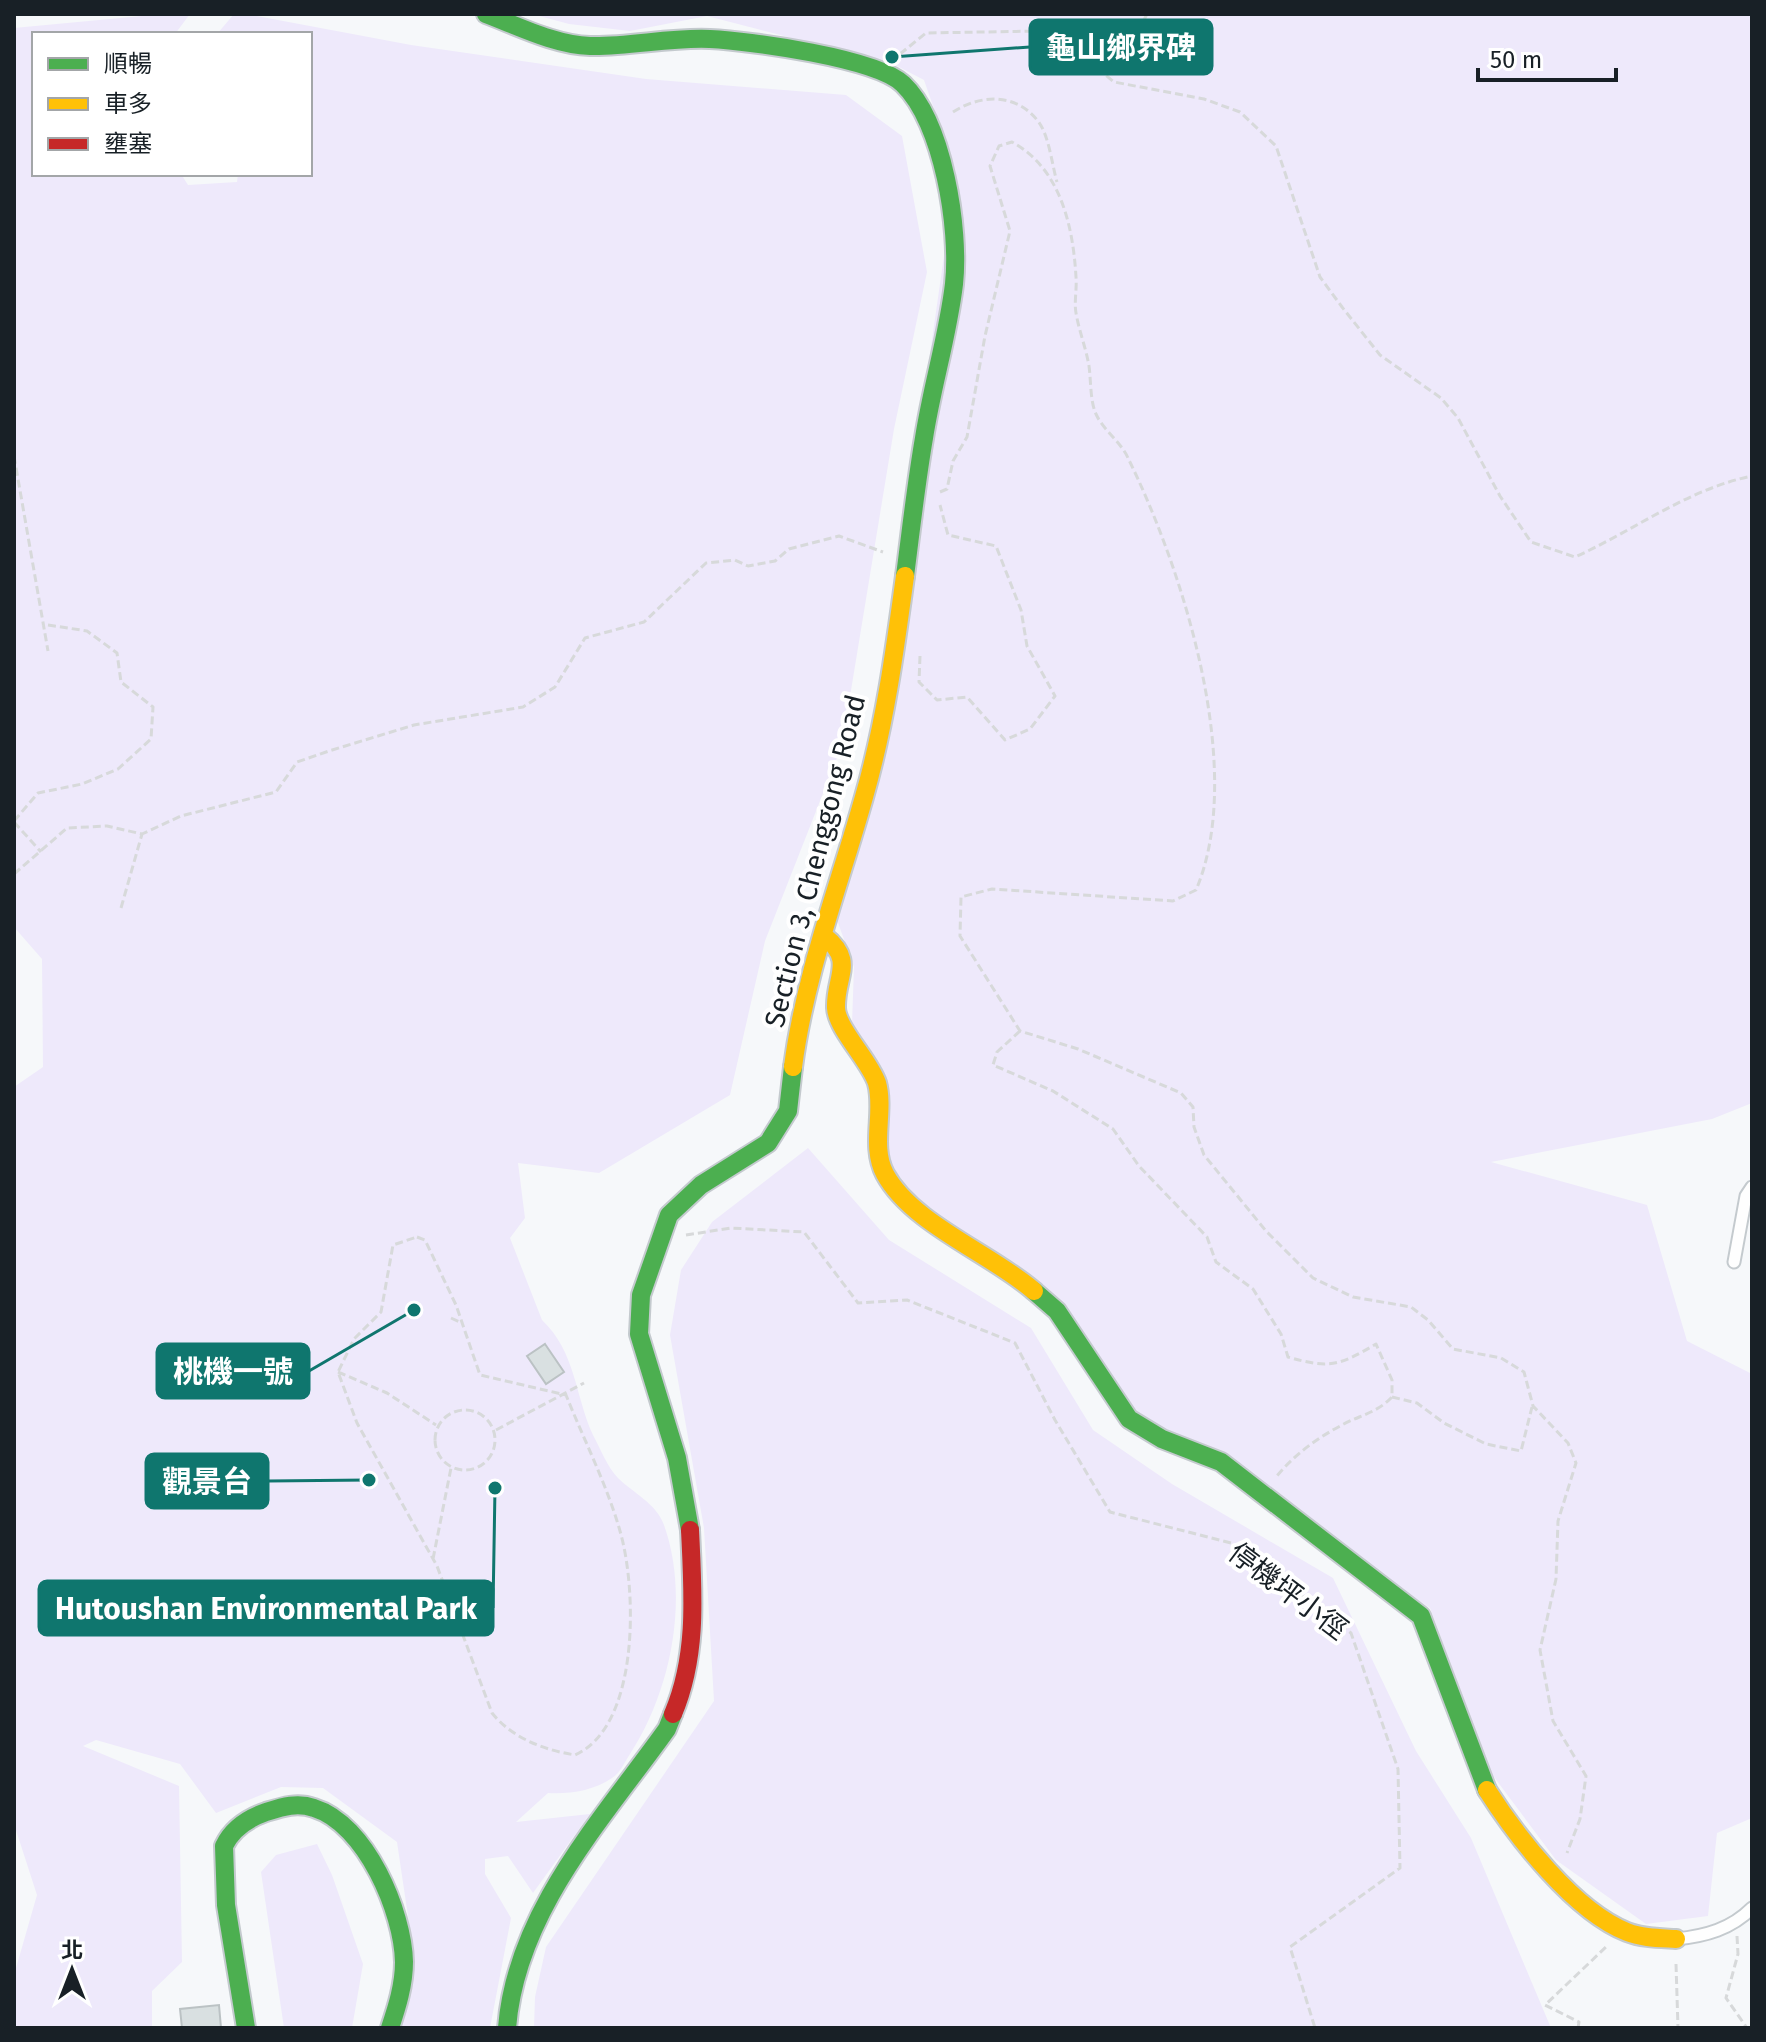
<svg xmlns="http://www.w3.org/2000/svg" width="1766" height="2042" font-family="'Fira Sans','Noto Sans TC',sans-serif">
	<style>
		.green { fill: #eee9fb }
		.building { fill: #d9e0e1; stroke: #bbc2c4; stroke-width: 2 }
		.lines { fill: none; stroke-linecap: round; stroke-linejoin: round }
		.lane-casing { stroke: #c4cace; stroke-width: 15 }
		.fast-casing { stroke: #c4cace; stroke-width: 22 }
		.slow-casing { stroke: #c4cace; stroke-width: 22 }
		.jam-casing { stroke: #c4cace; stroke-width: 22 }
		.path { stroke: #d7d9da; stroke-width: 3; stroke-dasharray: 8 4; stroke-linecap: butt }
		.lane { stroke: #fefefe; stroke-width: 11 }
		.fast { stroke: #4caf50; stroke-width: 18 }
		.slow { stroke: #ffc107; stroke-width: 18 }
		.jam { stroke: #c62828; stroke-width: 18 }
		.labels { text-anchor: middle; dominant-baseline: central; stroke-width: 8; stroke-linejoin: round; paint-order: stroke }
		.street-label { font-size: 28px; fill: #182026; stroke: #fff }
		.leader { fill: none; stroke: #0f766e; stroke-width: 3 }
		.callout-dot { fill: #0f766e; stroke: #fff; stroke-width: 3 }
		.callout { fill: #0f766e; stroke: #0f766e; stroke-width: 3 }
		.callout-label { font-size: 30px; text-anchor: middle; font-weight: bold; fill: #fff }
	</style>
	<rect width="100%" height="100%" fill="#f6f8fa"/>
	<path class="green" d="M163 14H190L175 34H34V174H181L188 185 237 182 238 174H310V34H217L234 14H246L411 45 646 79 846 95 902 136 927 272 894 429 842 745 765 941 730 1095 599 1173 518 1163 525 1218 510 1238 542 1320C576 1352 575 1396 593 1435 600 1448 608 1468 618 1478 633 1493 656 1503 664 1525 690 1598 671 1691 630 1754 625 1761 620 1774 612 1778 593 1791 570 1794 548 1793L516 1822 590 1814 533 1893 508 1856 485 1859V1874L511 1918 490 2028H398L413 1950 397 1842 323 1788 281 1787 216 1813 180 1764 96 1740 83 1746 179 1786 182 1962 152 1991V2028H14V1975L37 1895 14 1824V1087L43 1067 42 959 14 927V28Z
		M532 14H1752V1103L1712 1119 1491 1162 1647 1205 1687 1341 1752 1374V1818L1717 1833 1708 1916 1646 1924 1556 1860 1491 1773 1430 1608 1143 1420 1062 1310 911 1196 885 1153 852 1024 854 967 837 920 865 808 956 172 924 80 895 65 707 16 630 31 569 24Z
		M808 1148 889 1240 1031 1328 1093 1430 1172 1484 1333 1578 1416 1751 1471 1838 1551 2028H534L535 1997 546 1947 714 1701 704 1528 670 1335 681 1270 712 1222Z
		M317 1844 332 1875 363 1964 352 2028H284L261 1872 276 1855Z"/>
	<path class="building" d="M545 1344 564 1372 546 1384 527 1356Z
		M219 2005 221 2028H178H182L180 2009Z"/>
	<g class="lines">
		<defs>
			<path id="lane" d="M1734 1262 1746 1196 1752 1187
				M1676 1939C1706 1936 1731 1929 1752 1908"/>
			<path id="fast" d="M486 14C518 26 555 45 590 46 630 47 670 37 710 39 750 41 876 58 903 84 943 122 960 229 954 284 948 335 932 386 924 438 916 484 911 530 905 576
				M1034 1291 1057 1311 1129 1419 1162 1439 1221 1462 1421 1616 1487 1790
				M690 1530 677 1458 639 1334 641 1295 669 1215 701 1185 768 1143 788 1111 793 1067
				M246 2028 226 1905 224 1846C232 1829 249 1818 266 1812 282 1807 297 1802 314 1808 366 1824 403 1912 404 1962 404 1985 397 2007 390 2028
				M507 2028C516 1912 602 1820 667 1729L673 1714"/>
			<path id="slow" d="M824 936C856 961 835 976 836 1008 837 1029 870 1061 877 1083 885 1112 870 1146 885 1174 912 1224 992 1254 1034 1291
				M793 1067C805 974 839 886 864 797 885 724 895 650 905 576
				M1487 1790C1517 1837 1574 1911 1627 1932 1642 1938 1659 1938 1676 1939"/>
			<path id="jam" d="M673 1714C698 1655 693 1593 690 1530"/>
		</defs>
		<use href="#lane" class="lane-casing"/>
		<use href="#fast" class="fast-casing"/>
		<use href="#slow" class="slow-casing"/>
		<use href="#jam" class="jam-casing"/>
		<path class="path" d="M900 54 926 33 1040 31 1069 45 1114 82 1204 99 1240 112 1276 146 1320 277 1342 307 1380 355 1441 398 1458 418 1500 496 1531 542 1575 557C1633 531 1688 489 1752 476
			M1097 68 1124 22 1144 20 1147 14
			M953 112C981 94 1016 93 1038 121 1049 135 1052 165 1057 182
			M14 456 48 651
			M940 492 947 489 953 461 967 437 985 336 1010 231 990 166 999 146 1012 142C1060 168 1073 225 1076 277 1077 289 1074 302 1076 313 1079 331 1086 348 1089 366 1091 380 1090 401 1096 414 1103 430 1121 442 1128 458 1183 570 1247 770 1196 890L1173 901 992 889 961 897 960 936 1020 1031 1078 1049 1181 1093 1193 1107 1194 1127 1204 1155 1266 1231 1313 1278 1353 1297 1411 1307 1428 1320 1453 1349 1501 1358 1524 1372 1533 1406 1568 1443 1576 1463 1558 1521 1556 1579 1540 1650 1553 1721 1586 1776 1580 1819 1567 1853
			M920 656 919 682 937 700 967 697 1005 740 1030 729 1055 696 1027 646 1021 610 996 546 948 535 940 505
			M14 821 38 793 82 784 118 769 151 739 153 707 121 682 117 653 87 631 42 624
			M14 822 41 852
			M14 874 67 828 107 826 142 834 181 816 276 792 297 762 329 751 414 725 523 707 555 687 585 638 644 622 706 563 735 560 748 566 775 561 789 549 839 536 883 552
			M121 908 142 834
			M1020 1031 997 1052 993 1065 1053 1091 1113 1129 1139 1166 1207 1237 1216 1262 1253 1289 1281 1334 1288 1357C1329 1369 1339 1366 1376 1344L1392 1380V1397C1377 1413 1360 1415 1342 1425 1317 1438 1294 1455 1276 1477
			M686 1235 731 1228 804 1232 858 1303 907 1300 1015 1343 1055 1420 1110 1512 1231 1543 1351 1633 1398 1769 1400 1868 1290 1947 1315 2028
			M417 1237 425 1240 456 1305 480 1375 566 1395C584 1440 607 1485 620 1531 637 1589 640 1726 575 1755 544 1750 512 1738 492 1713L437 1566 357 1423 338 1372 354 1339 381 1312 393 1245Z
			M451 1318 462 1323
			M338 1372 387 1393 436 1425
			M1392 1397 1417 1403 1444 1423 1486 1444 1521 1451 1532 1407
			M435 1440a30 30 0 1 1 60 0a30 30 0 1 1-60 0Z
			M496 1430 584 1383
			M433 1559 451 1468
			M1737 1936 1738 1954 1726 1998 1747 2028
			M1676 1964 1678 2028
			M1578 2028 1579 2022 1545 2005 1606 1947"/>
		<use href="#lane" class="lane"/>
		<use href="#fast" class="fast"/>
		<use href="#slow" class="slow"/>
		<use href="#jam" class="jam"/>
	</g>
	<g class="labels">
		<g class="street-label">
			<text transform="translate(815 861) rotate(-76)">Section 3, Chenggong Road</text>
			<text transform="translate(1288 1591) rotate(37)">停機坪小徑</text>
		</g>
	</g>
	<path class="leader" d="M892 57L1030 47M414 1310L309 1371M369 1480L268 1481M495 1488L493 1608"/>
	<g class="callout-dot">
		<circle cx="892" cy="57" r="8"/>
		<circle cx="414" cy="1310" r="8"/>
		<circle cx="369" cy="1480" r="8"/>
		<circle cx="495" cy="1488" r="8"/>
	</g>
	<g class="callout">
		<rect x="1030" y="20" width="182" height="54" rx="8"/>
		<rect x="157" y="1344" width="152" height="54" rx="8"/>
		<rect x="146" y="1454" width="122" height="54" rx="8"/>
		<rect x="39" y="1581" width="454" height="54" rx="8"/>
	</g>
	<g class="callout-label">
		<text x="1121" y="58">龜山鄉界碑</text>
		<text x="233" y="1382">桃機一號</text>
		<text x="207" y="1492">觀景台</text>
		<text x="266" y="1619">Hutoushan Environmental Park</text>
	</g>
	<rect width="1766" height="2042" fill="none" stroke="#182026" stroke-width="32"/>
	<rect x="32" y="32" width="280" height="144" fill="#ffffff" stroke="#a3a6a8" stroke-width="2"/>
	<rect x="48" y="58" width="40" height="12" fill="#4caf50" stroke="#a3a6a8" stroke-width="2"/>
	<text x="104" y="72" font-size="24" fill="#182026">順暢</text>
	<rect x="48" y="98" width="40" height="12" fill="#ffc107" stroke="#a3a6a8" stroke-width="2"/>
	<text x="104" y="112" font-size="24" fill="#182026">車多</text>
	<rect x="48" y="138" width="40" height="12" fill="#c62828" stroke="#a3a6a8" stroke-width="2"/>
	<text x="104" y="152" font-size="24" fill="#182026">壅塞</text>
	<g transform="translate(72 1970)" stroke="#ffffff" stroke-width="6" paint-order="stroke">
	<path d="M0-6L14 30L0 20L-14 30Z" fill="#182026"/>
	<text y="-12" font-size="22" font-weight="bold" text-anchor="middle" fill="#182026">北</text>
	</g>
	<path d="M1478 68v12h138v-12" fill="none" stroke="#182026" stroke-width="4"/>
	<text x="1490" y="68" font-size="24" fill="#182026" stroke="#ffffff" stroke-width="6" paint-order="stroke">50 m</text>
</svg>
